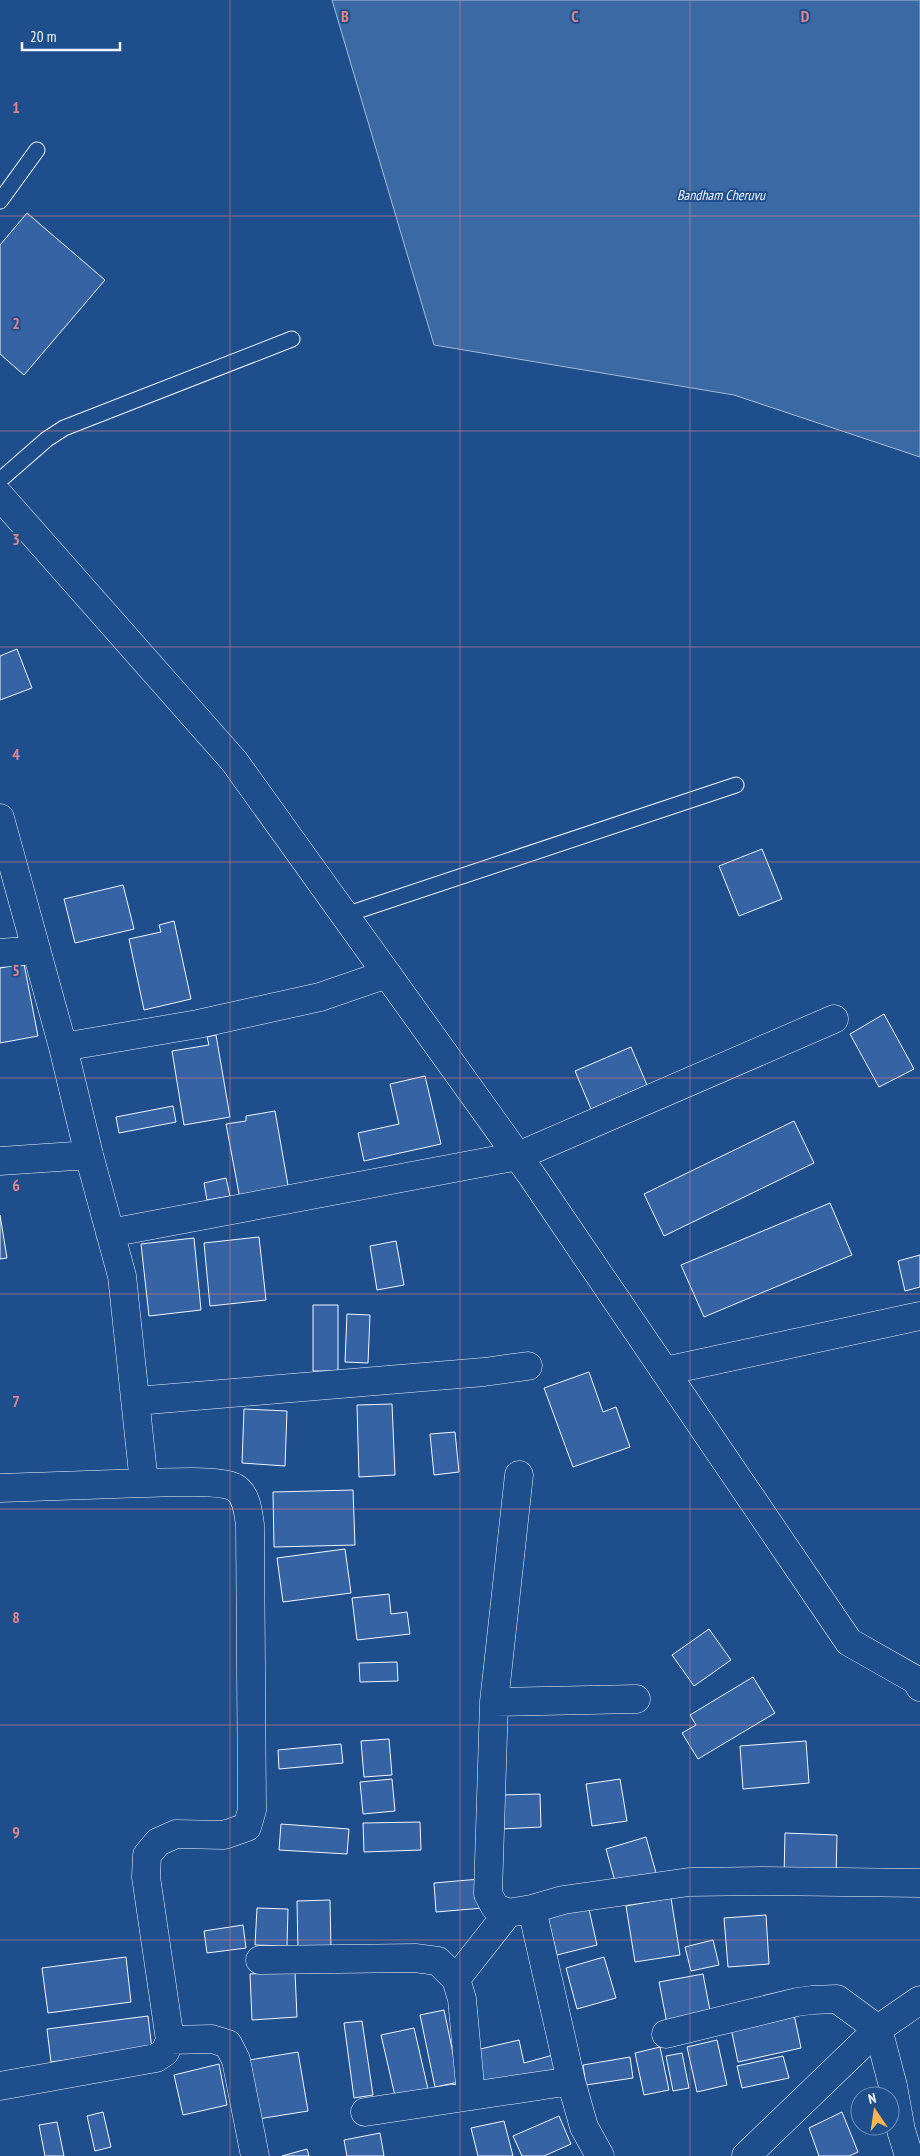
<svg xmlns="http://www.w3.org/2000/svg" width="920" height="2156" font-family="'PT Sans Narrow',sans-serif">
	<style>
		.water { fill: #3b69a3; stroke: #a8bbd7 }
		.building { fill: #3563a3; stroke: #f2f6ff }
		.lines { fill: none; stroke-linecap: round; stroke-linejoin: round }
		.lane-casing { stroke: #f2f6ff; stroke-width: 17 }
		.street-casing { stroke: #f2f6ff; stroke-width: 29 }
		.secondary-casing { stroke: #f2f6ff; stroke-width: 29 }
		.lane { stroke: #1f4e8c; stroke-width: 15 }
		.street { stroke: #1f4e8c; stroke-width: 28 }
		.secondary { stroke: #1f4e8c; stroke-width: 28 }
		.grid { fill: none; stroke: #e38589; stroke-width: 1; stroke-opacity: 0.55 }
		.labels { text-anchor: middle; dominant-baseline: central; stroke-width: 4; stroke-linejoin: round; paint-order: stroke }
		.water-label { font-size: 14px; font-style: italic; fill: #f2f6ff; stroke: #1f4e8c }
		.grid-label { font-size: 16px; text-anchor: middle; font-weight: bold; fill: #e38589; stroke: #1f4e8c; stroke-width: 4; stroke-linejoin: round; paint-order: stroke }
	</style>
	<rect width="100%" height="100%" fill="#1f4e8c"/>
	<path class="water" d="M332 0H920V457L734 395 434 345Z"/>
	<path class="building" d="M27 213 105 280 24 375 0 354V245Z
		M17 649 32 688 0 700V656Z
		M762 849 782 899 739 916 719 866Z
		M123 885 134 929 75 943 64 899Z
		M174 921 191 999 144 1010 129 939 161 932 159 925Z
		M24 964 38 1036 0 1043V968Z
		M884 1014 914 1069 879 1087 850 1034Z
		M216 1035 230 1117 184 1125 172 1051 209 1045 207 1037Z
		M631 1047 647 1085 591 1109 575 1071Z
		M425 1076 441 1144 364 1161 358 1133 399 1124 390 1084Z
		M173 1106 176 1122 119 1133 116 1117Z
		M275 1111 289 1191 240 1199 226 1124 246 1121V1116Z
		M794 1121 814 1163 664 1236 644 1194Z
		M226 1178 230 1196 207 1200 204 1183Z
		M830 1203 852 1255 704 1317 681 1265Z
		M0 1215 7 1258 0 1259Z
		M259 1237 266 1300 210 1306 204 1243Z
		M194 1238 201 1310 149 1316 141 1244Z
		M396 1241 404 1285 377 1290 370 1246Z
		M920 1255V1287L905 1291 898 1261Z
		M313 1305H338V1371H313Z
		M347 1314 370 1315 368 1363 345 1362Z
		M589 1372 603 1412 616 1407 630 1447 573 1467 544 1388Z
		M392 1404 395 1475 359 1477 357 1405Z
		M244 1409 287 1411 285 1466 242 1463Z
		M455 1432 459 1472 434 1475 430 1434Z
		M353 1490 355 1545 274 1547 273 1492Z
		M345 1549 351 1593 283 1602 277 1558Z
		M389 1594 391 1614 407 1612 410 1634 357 1640 352 1598Z
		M709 1629 731 1660 694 1686 672 1655Z
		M397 1662 398 1681 360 1682 359 1663Z
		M753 1677 775 1713 698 1759 682 1733 696 1725 690 1715Z
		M389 1739 392 1775 364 1777 361 1741Z
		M806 1741 809 1783 743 1789 740 1746Z
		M341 1744 343 1763 279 1769 278 1750Z
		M392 1779 395 1811 363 1814 360 1782Z
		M620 1779 627 1821 592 1826 586 1784Z
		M540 1794 541 1827 501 1829 500 1795Z
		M420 1822 421 1850 364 1852 363 1823Z
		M281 1824 349 1829 347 1854 279 1850Z
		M785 1833 837 1835 836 1879 784 1877Z
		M646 1837 658 1880 618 1892 606 1849Z
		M480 1879 483 1908 436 1912 434 1883Z
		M671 1898 680 1955 635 1962 626 1906Z
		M330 1900 331 1950 298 1951 297 1901Z
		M588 1905 597 1945 557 1955 547 1915Z
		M257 1908 288 1909 287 1946 255 1945Z
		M766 1915 769 1964 728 1967 724 1918Z
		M243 1925 246 1948 207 1953 204 1931Z
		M713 1940 719 1965 691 1971 685 1947Z
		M126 1957 131 2002 48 2013 42 1968Z
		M604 1957 616 1998 577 2009 566 1968Z
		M295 1972 297 2017 252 2020 250 1974Z
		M703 1974 712 2021 668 2029 659 1982Z
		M444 2010 459 2082 435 2087 420 2015Z
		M794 2014 801 2048 738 2062 731 2028Z
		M148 2016 152 2049 51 2062 47 2029Z
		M362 2021 373 2095 354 2098 344 2023Z
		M414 2028 428 2089 395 2096 381 2035Z
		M519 2040 524 2063 564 2052 569 2073 487 2093 476 2050Z
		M717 2040 727 2085 697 2092 687 2047Z
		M660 2047 669 2090 644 2095 635 2053Z
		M298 2052 308 2111 258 2119 249 2060Z
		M682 2053 689 2088 673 2091 666 2056Z
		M783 2056 789 2078 742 2088 737 2066Z
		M630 2057 633 2078 586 2085 583 2065Z
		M219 2064 227 2105 183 2115 174 2075Z
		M103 2112 111 2147 95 2151 87 2116Z
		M842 2112 858 2152 849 2156H819L809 2128Z
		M559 2116 571 2144 544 2156H522L513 2136Z
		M504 2121 513 2156H478L471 2128Z
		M57 2122 64 2156H45L39 2125Z
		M380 2133 384 2156H347L344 2140Z
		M307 2149 309 2156H282Z"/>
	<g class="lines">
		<defs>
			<path id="lane" d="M0 201 37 150
				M0 480 47 439 64 428 292 339
				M345 915 736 785"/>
			<path id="street" d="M0 818 63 1047 89 1155 122 1276 144 1483 0 1488
				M0 953 36 950
				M63 1047 198 1024 320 997 387 974
				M0 1161 89 1155
				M110 1233 518 1156 834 1019
				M665 1371 920 1316
				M136 1401 484 1372 528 1366
				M519 1475 494 1702 636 1699
				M494 1702 488 1894 495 1907 508 1913 532 1909 563 1900 689 1882 763 1881 920 1883
				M532 1909 571 2081 584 2127 600 2156
				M260 1960 415 1958 438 1961 456 1979 462 1999 471 2096
				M456 1979 508 1913
				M666 2034 797 2002 812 2000 837 1999 878 2029 893 2086 901 2130 909 2156
				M170 2040 212 2039 228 2044 236 2060 255 2156
				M0 2086 156 2058 165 2052 170 2040 146 1877 147 1855 158 1842 176 1834 224 1835 247 1827 252 1810 250 1525C248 1512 247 1494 234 1487 217 1479 165 1483 144 1483
				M365 2112 571 2081"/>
			<path id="secondary" d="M0 496 234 761 532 1176 849 1642 916 1680 920 1687
				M746 2156 878 2029 920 2000"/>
		</defs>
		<use href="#lane" class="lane-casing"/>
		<use href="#street" class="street-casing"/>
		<use href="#secondary" class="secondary-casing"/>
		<use href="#lane" class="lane"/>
		<use href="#street" class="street"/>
		<use href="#secondary" class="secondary"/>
	</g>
	<path class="grid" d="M230 0V2156M460 0V2156M690 0V2156M0 216H920M0 431H920M0 647H920M0 862H920M0 1078H920M0 1294H920M0 1509H920M0 1725H920M0 1940H920"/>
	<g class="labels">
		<g class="water-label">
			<text x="721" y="195">Bandham Cheruvu</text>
		</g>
	</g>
	<g class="grid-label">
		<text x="345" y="22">B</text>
		<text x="575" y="22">C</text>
		<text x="805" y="22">D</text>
		<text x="16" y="113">1</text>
		<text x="16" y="329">2</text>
		<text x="16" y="545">3</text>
		<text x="16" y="760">4</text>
		<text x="16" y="976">5</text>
		<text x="16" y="1191">6</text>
		<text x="16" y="1407">7</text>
		<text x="16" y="1623">8</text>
		<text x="16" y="1838">9</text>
	</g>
	<g transform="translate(875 2111) rotate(347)"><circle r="24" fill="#1f4e8c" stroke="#7391ba"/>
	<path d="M0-4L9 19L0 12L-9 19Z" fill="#ffb74d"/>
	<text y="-8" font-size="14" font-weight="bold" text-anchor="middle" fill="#f2f6ff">N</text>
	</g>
	<path d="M22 42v8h98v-8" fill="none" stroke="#f2f6ff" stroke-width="2.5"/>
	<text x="30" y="42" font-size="15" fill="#f2f6ff" stroke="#1f4e8c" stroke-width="4" paint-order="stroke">20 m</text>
</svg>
